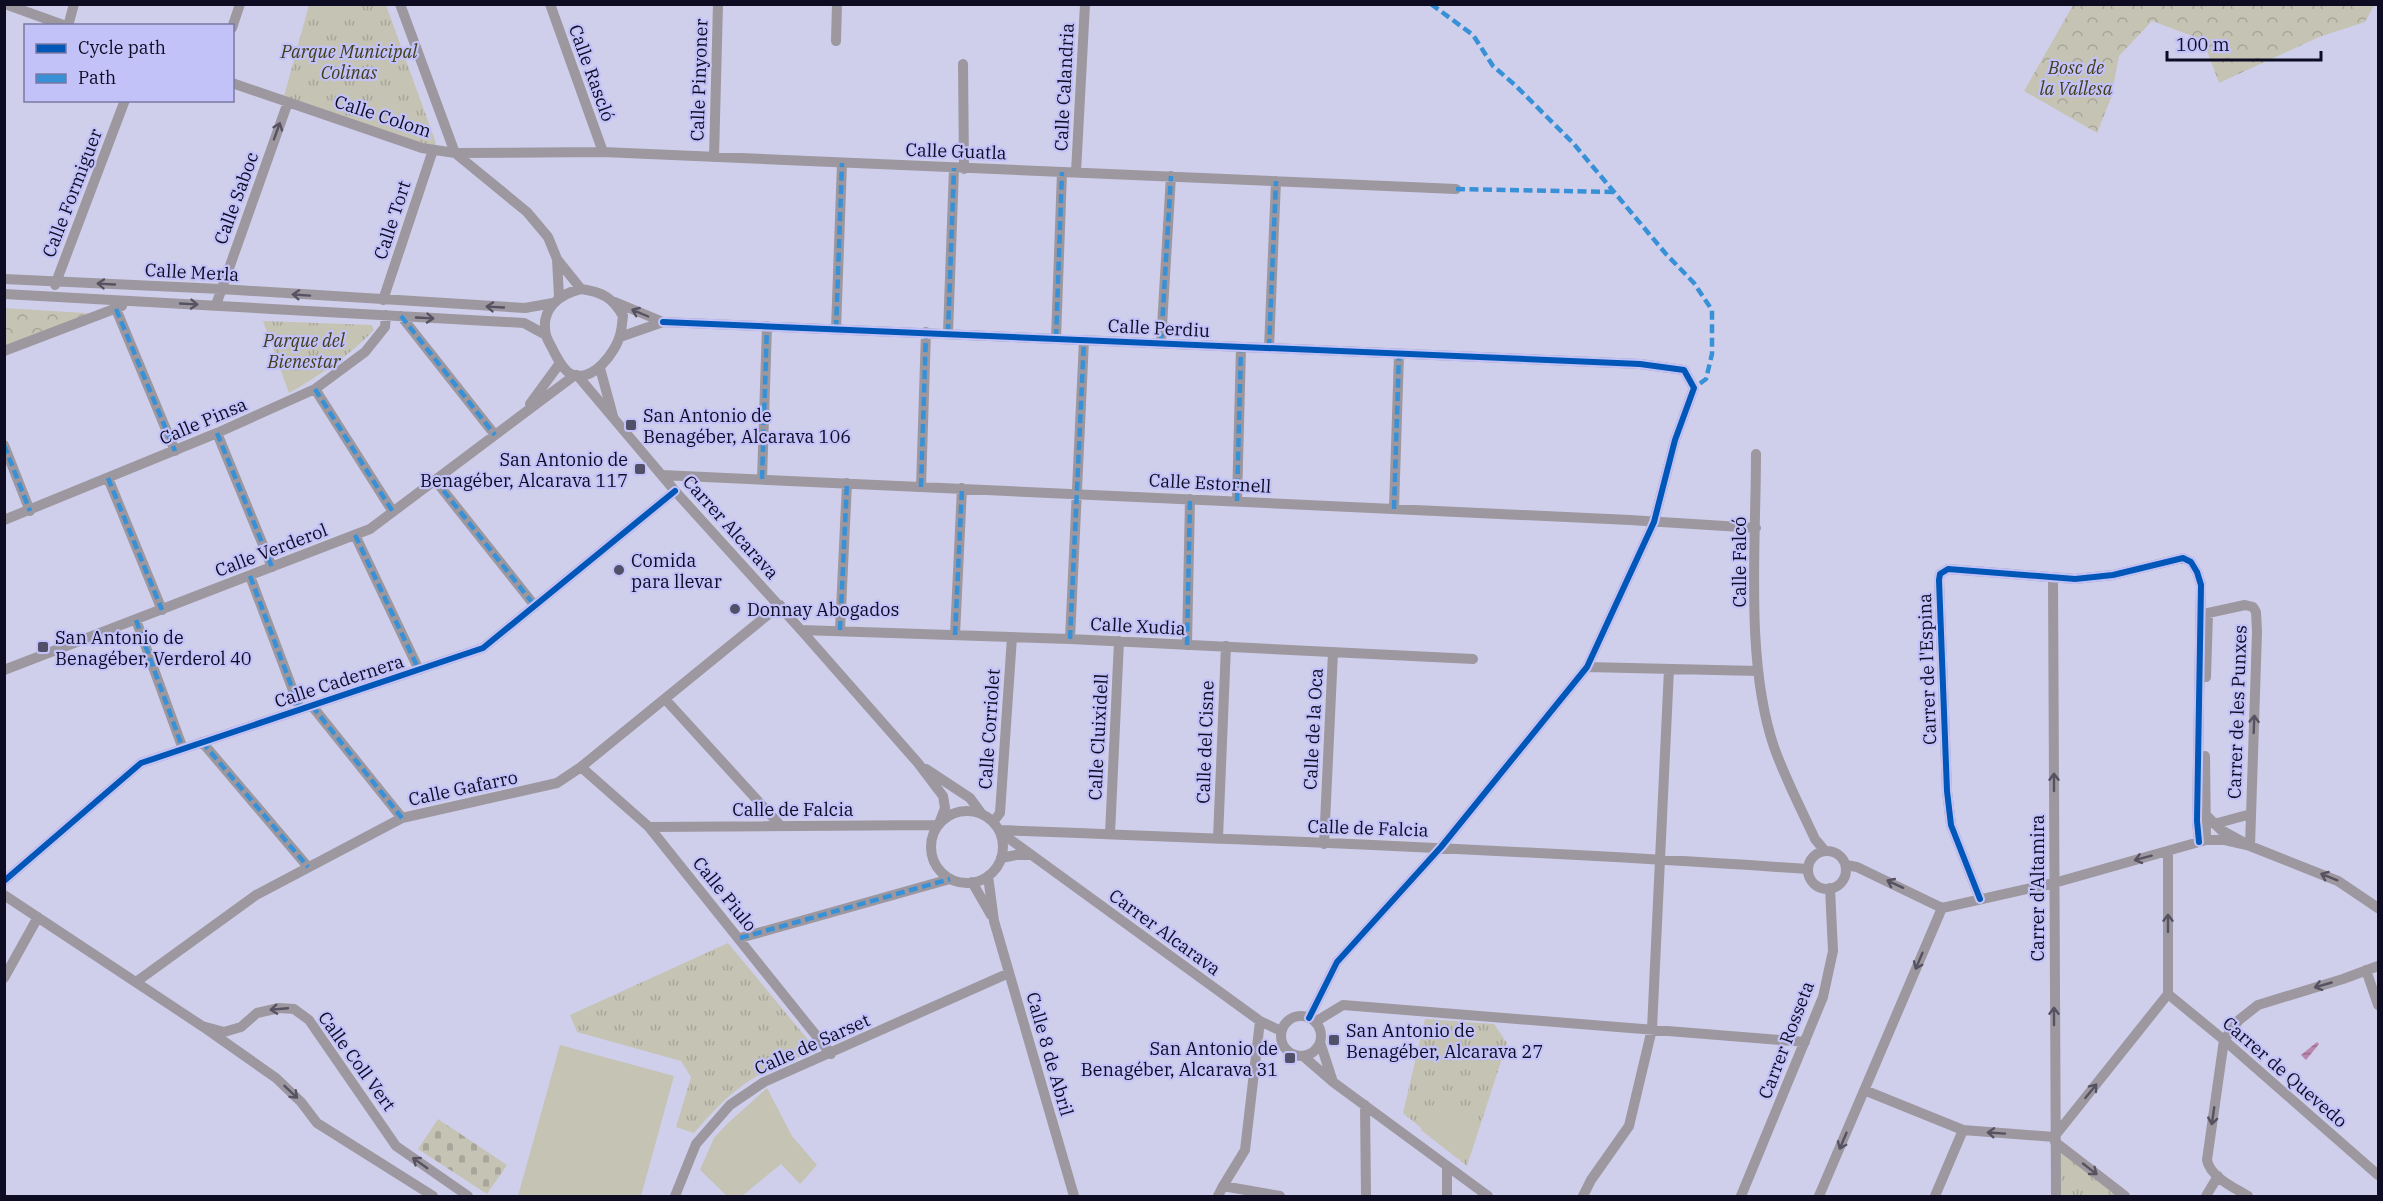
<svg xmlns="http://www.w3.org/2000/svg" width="2383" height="1201" font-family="'IBM Plex Serif',serif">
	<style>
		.forest { fill: url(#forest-crowns) }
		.cemetery { fill: url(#cemetery-stones) }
		.park { fill: url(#park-tufts) }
		.pitch { fill: #c5c3b3 }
		.water { fill: url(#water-rules) }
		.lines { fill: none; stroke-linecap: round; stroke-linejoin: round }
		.street { stroke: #9d979f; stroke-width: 10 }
		.quiet { stroke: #3891d6; stroke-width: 4.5; stroke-dasharray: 9 4.5; stroke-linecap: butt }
		.cycleway-casing { stroke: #c2c2f9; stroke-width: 10 }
		.cycleway { stroke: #0057b8; stroke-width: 6 }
		.oneway { stroke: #565261 }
		.poi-dot { fill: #525069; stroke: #c2c2f9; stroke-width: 2 }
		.labels { text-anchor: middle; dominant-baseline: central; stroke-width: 4.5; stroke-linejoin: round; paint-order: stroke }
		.park-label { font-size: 18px; font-style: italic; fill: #413d16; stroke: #c2c2f9 }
		.street-label { font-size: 18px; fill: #0e0c23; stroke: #c2c2f9 }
		.poi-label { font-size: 18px; fill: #0e0c23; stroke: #c2c2f9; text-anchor: start }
	</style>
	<defs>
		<pattern id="forest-crowns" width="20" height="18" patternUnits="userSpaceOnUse" patternTransform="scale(1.5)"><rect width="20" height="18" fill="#c5c3b3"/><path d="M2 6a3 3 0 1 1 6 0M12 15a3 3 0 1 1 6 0" fill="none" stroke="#a8a69a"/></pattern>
		<pattern id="cemetery-stones" width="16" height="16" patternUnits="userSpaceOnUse" patternTransform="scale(1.5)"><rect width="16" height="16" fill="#c5c3b3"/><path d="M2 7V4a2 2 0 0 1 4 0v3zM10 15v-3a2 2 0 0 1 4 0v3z" fill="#a8a69a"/></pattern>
		<pattern id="park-tufts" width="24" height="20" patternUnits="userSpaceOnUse" patternTransform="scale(1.5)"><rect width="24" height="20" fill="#c5c3b3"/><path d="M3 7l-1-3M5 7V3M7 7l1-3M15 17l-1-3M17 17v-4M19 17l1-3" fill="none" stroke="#a8a69a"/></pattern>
		<pattern id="water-rules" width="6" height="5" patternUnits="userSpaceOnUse" patternTransform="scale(1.5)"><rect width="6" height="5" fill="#bc86ae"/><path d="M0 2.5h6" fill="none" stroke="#976c8d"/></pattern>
	</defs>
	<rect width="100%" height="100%" fill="#cfcfec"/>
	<path class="forest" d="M2073 5V4L2374 5 2365 22 2319 37 2219 83 2203 40 2152 21 2119 56 2111 98 2097 133 2024 91Z
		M5 308 100 314 5 348Z"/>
	<path class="cemetery" d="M438 1119 507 1165 487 1194 418 1149Z"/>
	<path class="park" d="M309 5H386L436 143 435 145 424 144 284 96Z
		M263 321 372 325 374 330C349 356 320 375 289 393Z
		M728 943 809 1041 810 1048C804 1058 784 1063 773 1068 740 1082 717 1106 694 1133L676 1127 691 1077 681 1061 577 1032 570 1015Z
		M1425 1019 1494 1024 1507 1043 1467 1166 1403 1113Z
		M2055 1142 2125 1196H2056Z"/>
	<path class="pitch" d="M309 5V4L349 5 343 25 307 14Z
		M285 334 298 368 287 372 274 338Z
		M560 1045 674 1076 641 1196H518Z
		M767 1088 792 1136 817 1165 800 1184 781 1164 742 1196H727L700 1170 714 1138 727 1124Z
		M1437 1097 1473 1116 1470 1138 1458 1159 1421 1130Z"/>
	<path class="water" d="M2317 1042 2319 1044 2306 1060 2301 1055Z"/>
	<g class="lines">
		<path class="street" d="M5 4 66 26
			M400 4 455 153
			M550 4 603 152
			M68 26 74 4
			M232 28 240 4
			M836 41 837 4
			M963 64 964 169
			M232 83 422 148 455 153 603 152 1456 189
			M455 153 527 212 548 237 557 259
			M714 157 718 4
			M1076 172 1085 4
			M4 279 221 289 525 308 553 303
			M55 285 125 100
			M581 289C602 292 612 297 623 316 622 322 622 329 620 335 616 352 592 384 571 374 563 370 558 359 554 352 552 347 547 340 546 335 540 309 559 294 581 289Z
			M4 294 524 323 546 335
			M559 297 557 259 581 289
			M383 300 433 150
			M615 302 663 322 620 337
			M216 305 288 102
			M116 309 175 451
			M401 316 495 435
			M663 322 1640 364 1684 370 1694 388 1675 440 1654 522 1587 667 1441 847 1337 962 1309 1018
			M836 329 842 163
			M948 333 954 168
			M1056 338 1062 172
			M1161 343 1171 176
			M1269 348 1276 181
			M4 351 122 306
			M600 368 613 416
			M577 375 675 491 801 630 918 763 943 796 945 808 940 821
			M315 389 393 512
			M530 404 560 363
			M217 433 272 567
			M4 445 30 511
			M1756 454C1756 544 1745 662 1774 747 1785 778 1801 809 1815 839L1825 851
			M662 475 1630 520 1756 528
			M108 478 162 610
			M762 479 767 326
			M435 480 535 606
			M921 487 926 332
			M1237 501 1241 347
			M1394 509 1399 354
			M4 520 217 433 315 389 365 352 385 327 386 315
			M355 535 419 670
			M250 576 300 709
			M2053 578 2056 1196
			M136 620 183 749
			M801 630 1070 639 1473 659
			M840 630 847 483
			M955 635 962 488
			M1070 639 1084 340
			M1187 645 1190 499
			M1587 667 1758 671
			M4 670 370 529 575 375
			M665 699 779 824
			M312 706 402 818
			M202 742 308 867
			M2205 756 2206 840
			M581 767 649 827 831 1054
			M926 769 970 798 981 813
			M931 847a36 36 0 1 1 72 0a36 36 0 1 1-72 0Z
			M2205 814 2221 830 2250 846 2257 632 2256 612 2253 607 2245 605 2208 613 2206 677
			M993 822 1000 813 1012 637
			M2214 824 2251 814
			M649 827 937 825
			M999 830C1269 840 1539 851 1808 869
			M1000 832 1260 1021 1281 1031
			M1110 834 1119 641
			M1218 838 1226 646
			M1324 844 1333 652
			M1808 870a19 19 0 1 1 38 0a19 19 0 1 1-38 0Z
			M1001 858 1016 855H1031
			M1846 865 1857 867 1942 908
			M988 876 994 921 1074 1196
			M4 881 141 763 483 648 675 491
			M972 882 991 915
			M4 895 202 1026
			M1980 899 1951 825 1947 791 1939 580 1940 574 1948 569 2075 579 2113 575 2183 558 2191 562 2197 572 2201 585 2197 821 2199 842
			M1942 908 2054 883 2206 840H2224L2250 846 2338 881 2378 908
			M740 938 950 879
			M2366 970 2378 1005
			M4 978 38 917
			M136 982 256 895 402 818 557 783 581 767 780 605
			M2168 994 2224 1040 2378 1175
			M1281 1036a20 20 0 1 1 40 0a20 20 0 1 1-40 0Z
			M1315 1022 1343 1005 1805 1042
			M1320 1042 1333 1082
			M1303 1056 1333 1082 1488 1196
			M1864 1090 1963 1130 2054 1137
			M1365 1105 1366 1196
			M2054 1137 2168 994V852
			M2055 1142 2125 1196
			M1447 1166V1196
			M1223 1186 1280 1196
			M433 1196 317 1123 301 1102 276 1078 202 1026 224 1032 241 1027 257 1013 279 1008 294 1009 309 1020 396 1146 468 1196
			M675 1196 696 1144 730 1105 764 1082 1009 973
			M1218 1196 1223 1186 1245 1150 1260 1021
			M1583 1196 1591 1180 1629 1126 1652 1029 1669 669
			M1741 1196 1823 997 1833 951 1830 888
			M1819 1196 1942 908
			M1935 1196 1963 1130
			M2206 1196 2218 1176
			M2248 1196C2235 1188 2210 1177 2207 1160L2224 1040 2239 1020 2258 1005 2343 979 2378 966"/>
		<path class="quiet" d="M1431 4 1473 35 1493 66 1515 85 1573 143 1666 254 1694 283 1712 310V354L1706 379 1694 388
			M1456 189 1613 192
			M116 309 175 451
			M401 316 495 435
			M836 329 842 163
			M948 333 954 168
			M1056 338 1062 172
			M1161 343 1171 176
			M1269 348 1276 181
			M315 389 393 512
			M217 433 272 567
			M4 445 30 511
			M108 478 162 610
			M762 479 767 326
			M435 480 535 606
			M921 487 926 332
			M1237 501 1241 347
			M1394 509 1399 354
			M355 535 419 670
			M250 576 300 709
			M136 620 183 749
			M840 630 847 483
			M955 635 962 488
			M1070 639 1084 340
			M1187 645 1190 499
			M312 706 402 818
			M202 742 308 867
			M740 938 950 879"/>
		<defs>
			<path id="cycleway" d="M663 322 1640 364 1684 370 1694 388 1675 440 1654 522 1587 667 1441 847 1337 962 1309 1018
				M4 881 141 763 483 648 675 491
				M1980 899 1951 825 1947 791 1939 580 1940 574 1948 569 2075 579 2113 575 2183 558 2191 562 2197 572 2201 585 2197 821 2199 842"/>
		</defs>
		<use href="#cycleway" class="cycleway-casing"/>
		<use href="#cycleway" class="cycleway"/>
	</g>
	<defs><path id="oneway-shaft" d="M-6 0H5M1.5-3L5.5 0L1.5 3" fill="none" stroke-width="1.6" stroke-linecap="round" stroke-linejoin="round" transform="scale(1.5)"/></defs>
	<g class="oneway">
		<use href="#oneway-shaft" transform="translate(277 131) rotate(-70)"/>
		<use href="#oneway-shaft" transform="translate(106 284) rotate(-177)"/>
		<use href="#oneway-shaft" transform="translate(301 295) rotate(-176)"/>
		<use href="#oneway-shaft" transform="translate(189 304) rotate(3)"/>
		<use href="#oneway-shaft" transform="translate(495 307) rotate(-177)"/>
		<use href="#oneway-shaft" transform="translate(640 313) rotate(-157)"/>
		<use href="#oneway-shaft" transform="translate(425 318) rotate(3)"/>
		<use href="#oneway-shaft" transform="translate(2254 724) rotate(-88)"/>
		<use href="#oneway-shaft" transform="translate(2054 782) rotate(-90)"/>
		<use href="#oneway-shaft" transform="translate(2143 858) rotate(165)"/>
		<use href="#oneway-shaft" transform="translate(2329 877) rotate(-158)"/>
		<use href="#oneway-shaft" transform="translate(1895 884) rotate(-155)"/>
		<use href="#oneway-shaft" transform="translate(2168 923) rotate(-90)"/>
		<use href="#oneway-shaft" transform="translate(1919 961) rotate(113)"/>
		<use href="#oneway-shaft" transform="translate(2323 985) rotate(164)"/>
		<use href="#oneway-shaft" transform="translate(279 1009) rotate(175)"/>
		<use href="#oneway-shaft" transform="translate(2054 1016) rotate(-90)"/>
		<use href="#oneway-shaft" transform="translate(2091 1091) rotate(-51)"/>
		<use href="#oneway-shaft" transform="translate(291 1092) rotate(43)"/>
		<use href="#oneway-shaft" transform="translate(2213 1116) rotate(98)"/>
		<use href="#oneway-shaft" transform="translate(1996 1133) rotate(-176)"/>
		<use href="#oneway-shaft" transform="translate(1843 1141) rotate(113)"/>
		<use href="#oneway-shaft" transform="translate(420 1163) rotate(-145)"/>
		<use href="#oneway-shaft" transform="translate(2090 1169) rotate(38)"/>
	</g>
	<g class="poi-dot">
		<rect x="625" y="419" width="12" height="12" rx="3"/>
		<rect x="634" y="463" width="12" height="12" rx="3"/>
		<circle cx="619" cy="570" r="6"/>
		<circle cx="735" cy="609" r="6"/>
		<rect x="37" y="641" width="12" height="12" rx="3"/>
		<rect x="1328" y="1034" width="12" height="12" rx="3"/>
		<rect x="1284" y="1052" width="12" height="12" rx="3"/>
	</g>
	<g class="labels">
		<g class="park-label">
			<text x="349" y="51">Parque Municipal<tspan x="349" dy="21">Colinas</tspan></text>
			<text x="2076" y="67">Bosc de<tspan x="2076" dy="21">la Vallesa</tspan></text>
			<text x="304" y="340">Parque del<tspan x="304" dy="21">Bienestar</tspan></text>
		</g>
		<g class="street-label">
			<text transform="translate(592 73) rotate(70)">Calle Rascló</text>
			<text transform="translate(699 80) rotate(-88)">Calle Pinyoner</text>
			<text transform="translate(1064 87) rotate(-87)">Calle Calandria</text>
			<text transform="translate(383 116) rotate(18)">Calle Colom</text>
			<text transform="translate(956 151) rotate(2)">Calle Guatla</text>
			<text transform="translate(72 193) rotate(-69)">Calle Formiguer</text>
			<text transform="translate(236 198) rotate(-70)">Calle Saboc</text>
			<text transform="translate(392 220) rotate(-72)">Calle Tort</text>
			<text transform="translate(192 272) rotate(3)">Calle Merla</text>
			<text transform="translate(1159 328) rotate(3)">Calle Perdiu</text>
			<text transform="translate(203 421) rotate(-23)">Calle Pinsa</text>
			<text transform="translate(1210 483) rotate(3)">Calle Estornell</text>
			<text transform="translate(731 527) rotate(48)">Carrer Alcarava</text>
			<text transform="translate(271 550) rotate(-21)">Calle Verderol</text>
			<text transform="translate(1739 562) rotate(-90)">Calle Falcó</text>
			<text transform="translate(1138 626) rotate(3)">Calle Xudia</text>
			<text transform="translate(1927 669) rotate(-92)">Carrer de l'Espina</text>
			<text transform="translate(339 681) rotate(-18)">Calle Cadernera</text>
			<text transform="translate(2237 712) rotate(-88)">Carrer de les Punxes</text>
			<text transform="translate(989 729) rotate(-86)">Calle Corriolet</text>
			<text transform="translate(1313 729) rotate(-87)">Calle de la Oca</text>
			<text transform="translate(1098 737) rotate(-87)">Calle Cluixidell</text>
			<text transform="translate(1205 742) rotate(-88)">Calle del Cisne</text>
			<text transform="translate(463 788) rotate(-12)">Calle Gafarro</text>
			<text x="793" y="809">Calle de Falcia</text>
			<text transform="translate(1368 828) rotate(2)">Calle de Falcia</text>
			<text transform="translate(2037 888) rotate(-90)">Carrer d'Altamira</text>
			<text transform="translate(725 894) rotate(51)">Calle Piulo</text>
			<text transform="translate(1165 932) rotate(36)">Carrer Alcarava</text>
			<text transform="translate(1786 1040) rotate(-69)">Carrer Rosseta</text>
			<text transform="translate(812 1044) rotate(-24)">Calle de Sarset</text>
			<text transform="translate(1050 1054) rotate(74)">Calle 8 de Abril</text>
			<text transform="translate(357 1061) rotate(54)">Calle Coll Vert</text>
			<text transform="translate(2285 1072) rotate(41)">Carrer de Quevedo</text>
		</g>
		<g class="poi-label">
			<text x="643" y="415">San Antonio de<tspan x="643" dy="21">Benagéber, Alcarava 106</tspan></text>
			<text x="628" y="459" text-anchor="end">San Antonio de<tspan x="628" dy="21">Benagéber, Alcarava 117</tspan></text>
			<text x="631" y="560">Comida<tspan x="631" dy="21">para llevar</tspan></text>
			<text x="747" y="609">Donnay Abogados</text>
			<text x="55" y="637">San Antonio de<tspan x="55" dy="21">Benagéber, Verderol 40</tspan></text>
			<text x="1346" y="1030">San Antonio de<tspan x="1346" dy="21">Benagéber, Alcarava 27</tspan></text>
			<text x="1278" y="1048" text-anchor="end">San Antonio de<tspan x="1278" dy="21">Benagéber, Alcarava 31</tspan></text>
		</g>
	</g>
	<rect width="2383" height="1201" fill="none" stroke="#0e0c23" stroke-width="12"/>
	<rect x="24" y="24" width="210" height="78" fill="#c2c2f9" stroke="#7a79a3" stroke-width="1.5"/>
	<rect x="36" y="44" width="30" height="9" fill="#0057b8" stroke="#7a79a3" stroke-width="1.5"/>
	<text x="78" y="54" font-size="18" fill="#0e0c23">Cycle path</text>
	<rect x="36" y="74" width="30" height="9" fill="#3891d6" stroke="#7a79a3" stroke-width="1.5"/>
	<text x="78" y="84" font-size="18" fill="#0e0c23">Path</text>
	<path d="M2167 51v9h154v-9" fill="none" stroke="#0e0c23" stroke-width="3"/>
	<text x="2176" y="51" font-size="18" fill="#0e0c23" stroke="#c2c2f9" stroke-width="4.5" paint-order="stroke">100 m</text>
</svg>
